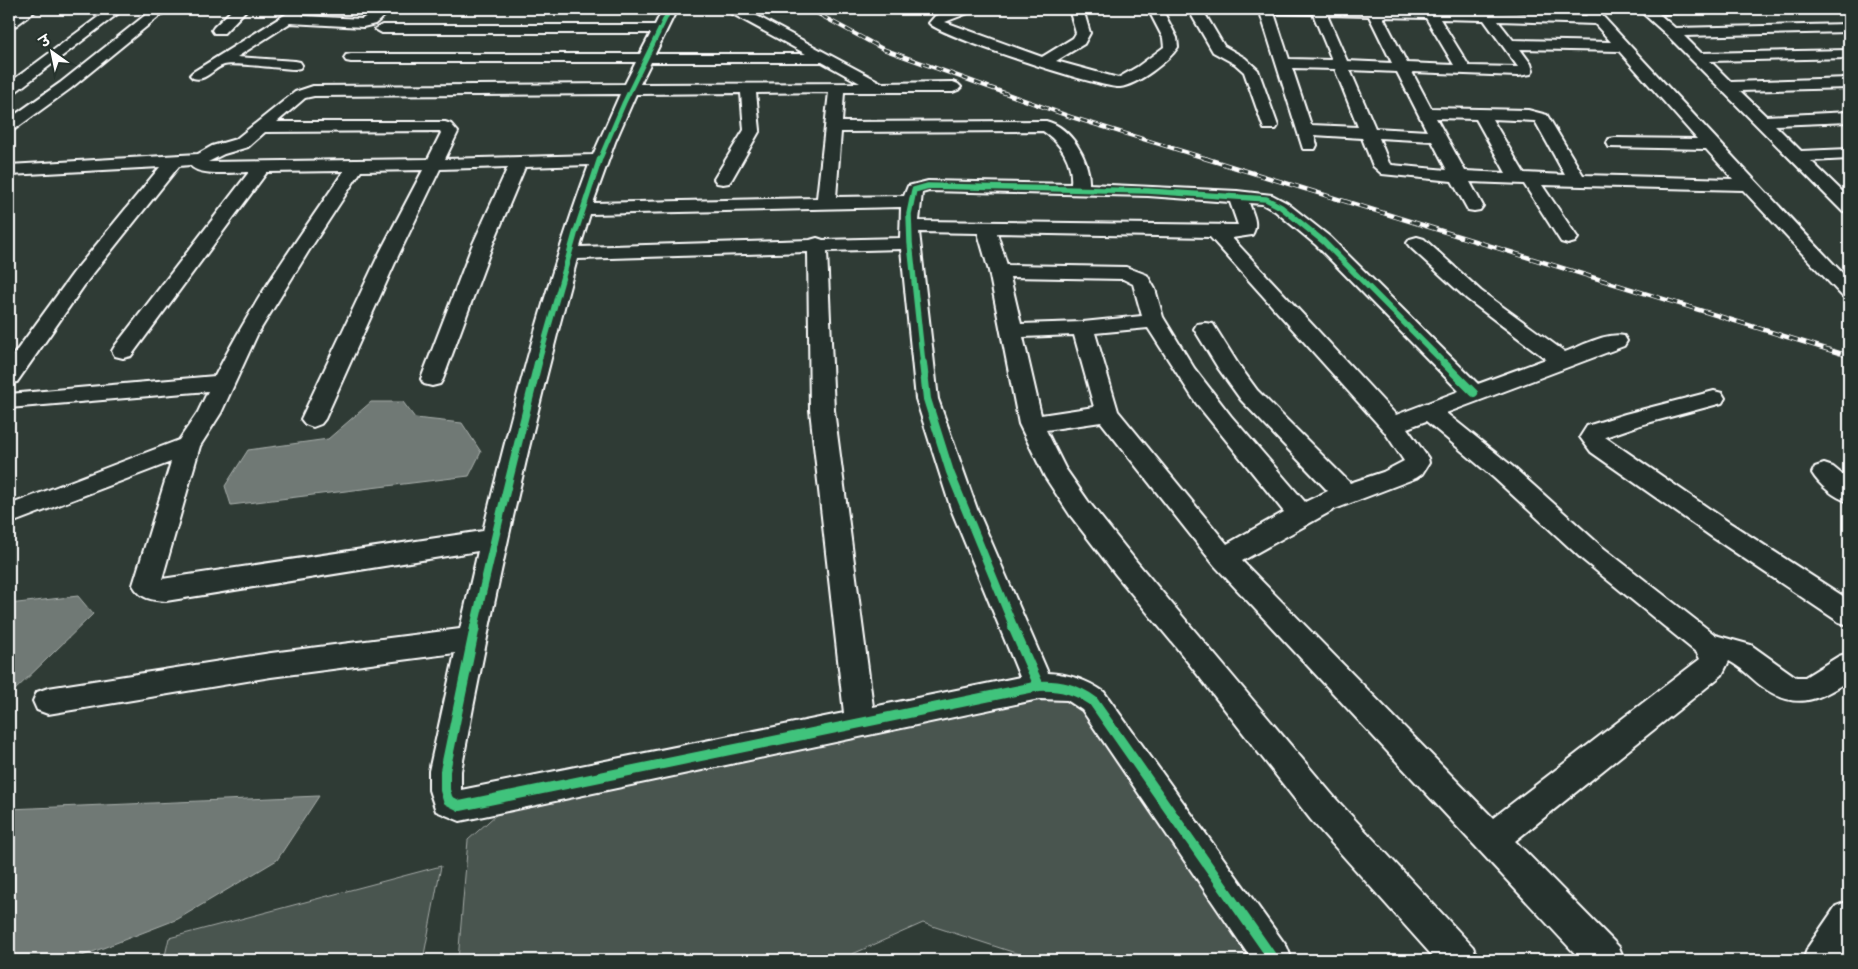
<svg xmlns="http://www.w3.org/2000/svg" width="1858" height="969" font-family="'Shantell Sans','Playpen Sans Deva',sans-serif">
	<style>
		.green { fill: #4a544f; stroke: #a4aaa7 }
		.water { fill: #707975; stroke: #a9afac }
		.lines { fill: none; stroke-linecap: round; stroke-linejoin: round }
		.minor-casing { stroke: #fff; stroke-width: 4 }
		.minor { fill: #26332d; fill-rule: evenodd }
		.rail-far1-casing { stroke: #fff; stroke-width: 4 }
		.rail-casing { stroke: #fff; stroke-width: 4.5 }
		.rail-far1 { stroke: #26332d; stroke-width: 2.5; stroke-dasharray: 7; stroke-linecap: butt }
		.rail { stroke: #26332d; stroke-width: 3; stroke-dasharray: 9; stroke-linecap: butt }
		.cycleway-far3-casing { stroke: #26332d; stroke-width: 6 }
		.cycleway-far2-casing { stroke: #26332d; stroke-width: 8 }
		.cycleway-far1-casing { stroke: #26332d; stroke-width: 11 }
		.cycleway-casing { stroke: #26332d; stroke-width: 13 }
		.cycleway-far3 { stroke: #40c37c; stroke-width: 4.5 }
		.cycleway-far2 { stroke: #40c37c; stroke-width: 5.5 }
		.cycleway-far1 { stroke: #40c37c; stroke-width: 8 }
		.cycleway { stroke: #40c37c; stroke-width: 10 }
	</style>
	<rect width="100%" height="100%" fill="#2f3b35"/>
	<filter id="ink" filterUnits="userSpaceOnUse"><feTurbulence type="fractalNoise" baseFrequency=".02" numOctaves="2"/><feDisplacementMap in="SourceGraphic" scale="10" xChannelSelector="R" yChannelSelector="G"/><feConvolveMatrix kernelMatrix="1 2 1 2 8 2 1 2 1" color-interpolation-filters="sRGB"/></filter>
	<g filter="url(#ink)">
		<path class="green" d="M1054 695 1088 708 1256 960H1037L923 923 839 960H458L468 840 498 813Z
			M441 866 423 960H164L169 938Z"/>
		<path class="water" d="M371 402H403L415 418 462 423 481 452 469 476 231 505 225 486 248 450 328 439Z
			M78 596 93 614 9 696V604Z
			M319 796 277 860 178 919 72 960H9V809Z"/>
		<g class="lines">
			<defs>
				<path id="minor" d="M22 9H38L14 27 9 28V18Z
					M109 9H124L14 93 9 95V83Z
					M153 9H168L70 89 15 129 9 131V119L60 83Z
					M233 9H247L224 33H214L212 30 214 27Z
					M294 9H310L302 16 362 19 377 9 391 10 375 24 363 27 290 23 237 57 295 61 300 62 302 65 300 68 295 69C283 69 233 62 224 65 212 69 206 82 193 78L190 75 193 72Z
					M663 9H677L655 54H806L729 12 727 9H744L882 83 953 82 958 84 961 87 958 90 953 92H844L842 122 1046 121C1071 127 1090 160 1089 184L1237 191 1272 195 1287 203 1330 237 1478 384 1546 359 1467 299 1410 247 1407 243 1410 239 1417 237 1424 239 1481 291 1565 352C1582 346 1606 332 1624 336L1627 341 1624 346 1446 413 1512 466 1601 546 1715 635 1751 645 1796 677H1805L1839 656 1849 653V680C1817 702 1794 711 1760 685 1750 677 1741 667 1729 661L1722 675 1515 841 1619 947 1624 960H1581L1215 566 1101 422 1046 430 1065 468 1088 501 1136 561 1335 798 1473 947 1478 960H1436L1311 820 1176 647 1116 575 1070 515 1045 477 1019 424 989 271 978 233 919 232 938 399 977 509 1048 673C1069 674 1087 680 1104 692L1287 947 1292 960H1252L1082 710 1067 700 1039 699 460 821 436 811 429 790V771L455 653 271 677 48 714 37 710 33 701 37 692 48 688 271 653 460 629 478 551 166 601C151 600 141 599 133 585L171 462 9 524V505L179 440 198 412 208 391 9 408V394L215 376C251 304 298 238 344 171L267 172 131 356 123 358 115 356 112 351 115 346 249 172C235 172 198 177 190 165L179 166 88 280 17 382 9 384V361L74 272 160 167 9 175V165L198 154 212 146 236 139 295 92 313 86 625 84 636 62H351L346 61 344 58 346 55 351 54H640L651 33H382L375 29 382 25H655ZM651 62H822L860 83 640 84ZM829 92 817 198 593 203 615 142 636 94 741 93 744 130 714 179 717 183 723 184 729 183 732 179 760 130 756 93ZM620 94 593 155 445 159 458 132 451 124 445 122H277L305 98 314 96ZM440 131 441 133 428 159 208 162 224 154 248 147 265 132ZM1043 131C1061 143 1073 162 1071 184L928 181 908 186 904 196 836 197 841 132ZM589 165C545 284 513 408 483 531L162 579 200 446 221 413 257 335 308 252 361 171 423 170 379 254 301 419 305 424 313 427 321 424 325 419 399 254 440 169 508 167 472 246 421 379 424 384 432 386 440 384 443 379 492 246 525 167ZM929 191 1148 196 1230 202 1238 225 919 221 922 193ZM1249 203 1262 204 1275 211 1316 245 1459 391 1396 415 1232 238 1252 235C1259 224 1253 215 1249 203ZM901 207 900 238 823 240 817 238 810 240 580 247 590 214ZM997 233 1210 237 1384 431 1404 461 1383 472 1350 483 1257 390 1238 364 1213 324 1205 323 1197 324 1194 329 1218 368 1241 400 1328 491 1305 502 1231 416 1194 368 1163 317 1155 289 1147 275 1126 267 1007 265ZM901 249 916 399 951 509 1020 677 873 707 834 410 827 251ZM808 252 810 410 844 713 461 790V771C493 598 531 428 577 259ZM1010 277 1123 279 1133 284 1142 316 1083 322 1021 324ZM1148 328 1196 403 1284 512 1227 544 1118 411 1095 333ZM1074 335 1094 407 1041 415 1023 337ZM1426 421 1494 478 1583 560 1697 653 1700 659 1493 818 1242 561 1335 509 1416 478 1422 474 1429 463 1428 458 1407 428Z
					M954 9H973L971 12 945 22 1042 57 1073 38 1076 33 1069 9H1083L1090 33 1084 44 1056 61 1118 78 1137 67 1164 47 1163 38 1148 9H1162L1177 38 1178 47C1169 61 1137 85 1120 87 1102 89 938 35 929 23L935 16Z
					M1188 9H1202L1224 46 1245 58 1258 70 1278 126 1276 129H1264L1244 72 1235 64 1213 52Z
					M1259 9H1434L1435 10 1477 12 1475 9H1489L1492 12 1587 16 1582 9H1596C1681 101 1763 190 1849 280V298L1842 296 1743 190 1542 185 1578 238 1575 242 1568 244 1561 242 1524 184 1470 182 1483 206 1480 210 1474 211 1468 210 1452 181 1382 174 1373 166 1362 138 1314 135 1317 145 1315 149H1303ZM1274 13 1313 14 1332 60 1289 59ZM1327 15 1369 16 1392 63 1347 61ZM1383 17 1426 18 1454 65 1407 63ZM1440 19 1484 20 1518 67 1469 66ZM1498 21 1595 24 1611 42 1513 40ZM1520 49 1619 51 1697 139 1615 138 1609 139 1607 143 1609 147 1706 149 1733 179 1583 175 1547 115 1528 110 1431 108 1412 72 1518 76 1531 74 1533 71 1531 64ZM1292 68 1335 69 1358 127 1311 125ZM1350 70 1397 72 1427 131 1375 128ZM1436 118 1476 119 1506 173 1465 171ZM1492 119 1535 121 1565 175 1524 173ZM1379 138 1432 141 1447 170 1392 165 1389 163Z
					M1638 9H1686L1684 12 1659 14 1675 28 1849 24V32L1684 36 1701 53 1849 50V58L1710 61 1731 82 1849 78V88L1740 91 1766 116 1849 112V122L1775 125 1801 151 1849 149V159L1811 161 1849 198V213L1843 212 1667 35Z
					M1714 391 1722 393 1725 398 1722 403 1640 425 1605 437 1730 523 1849 600V625L1839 622 1712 537 1591 452 1580 437 1587 426 1625 414Z
					M1824 464 1833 467 1849 480V502C1835 498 1819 485 1812 473L1815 467Z
					M1849 901V950L1842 960H1803L1808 947 1836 906Z"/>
			</defs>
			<use href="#minor" class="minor-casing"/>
			<use href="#minor" class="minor"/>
			<defs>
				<path id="rail-far1" d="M809 9 883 49 1071 117 1208 159"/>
				<path id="rail" d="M1204 158 1849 356"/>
			</defs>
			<use href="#rail-far1" class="rail-far1-casing"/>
			<use href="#rail" class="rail-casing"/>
			<use href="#rail-far1" class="rail-far1"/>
			<use href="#rail" class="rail"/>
			<defs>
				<path id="cycleway-far3" d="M600 159 624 103 670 9"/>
				<path id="cycleway-far2" d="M538 364 575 234 600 158
					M923 364 910 243 909 214 914 190 928 186 1148 191 1266 199 1281 207 1323 241 1445 364"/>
				<path id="cycleway-far1" d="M923 363 927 399 950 472 1014 628
					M1444 363 1474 393
					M474 628 501 512 538 363"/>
				<path id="cycleway" d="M475 627 445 771V790L448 800 460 806 1039 686C1060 685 1076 689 1093 701L1274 960
					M1013 627 1039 686"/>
			</defs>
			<use href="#cycleway-far3" class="cycleway-far3-casing"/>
			<use href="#cycleway-far2" class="cycleway-far2-casing"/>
			<use href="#cycleway-far1" class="cycleway-far1-casing"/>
			<use href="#cycleway" class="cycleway-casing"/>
			<use href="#cycleway-far3" class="cycleway-far3"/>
			<use href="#cycleway-far2" class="cycleway-far2"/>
			<use href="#cycleway-far1" class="cycleway-far1"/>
			<use href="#cycleway" class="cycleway"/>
		</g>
	</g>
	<rect width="1858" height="969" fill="none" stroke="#26332d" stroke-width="30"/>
	<rect x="15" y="15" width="1828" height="939" fill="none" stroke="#fff" stroke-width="2" filter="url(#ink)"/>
	<g transform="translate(52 52) rotate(327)" stroke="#26332d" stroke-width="4" paint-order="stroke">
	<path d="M0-4L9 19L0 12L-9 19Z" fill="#ffffff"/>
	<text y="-8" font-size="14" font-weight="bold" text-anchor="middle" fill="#ffffff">उ</text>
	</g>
</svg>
